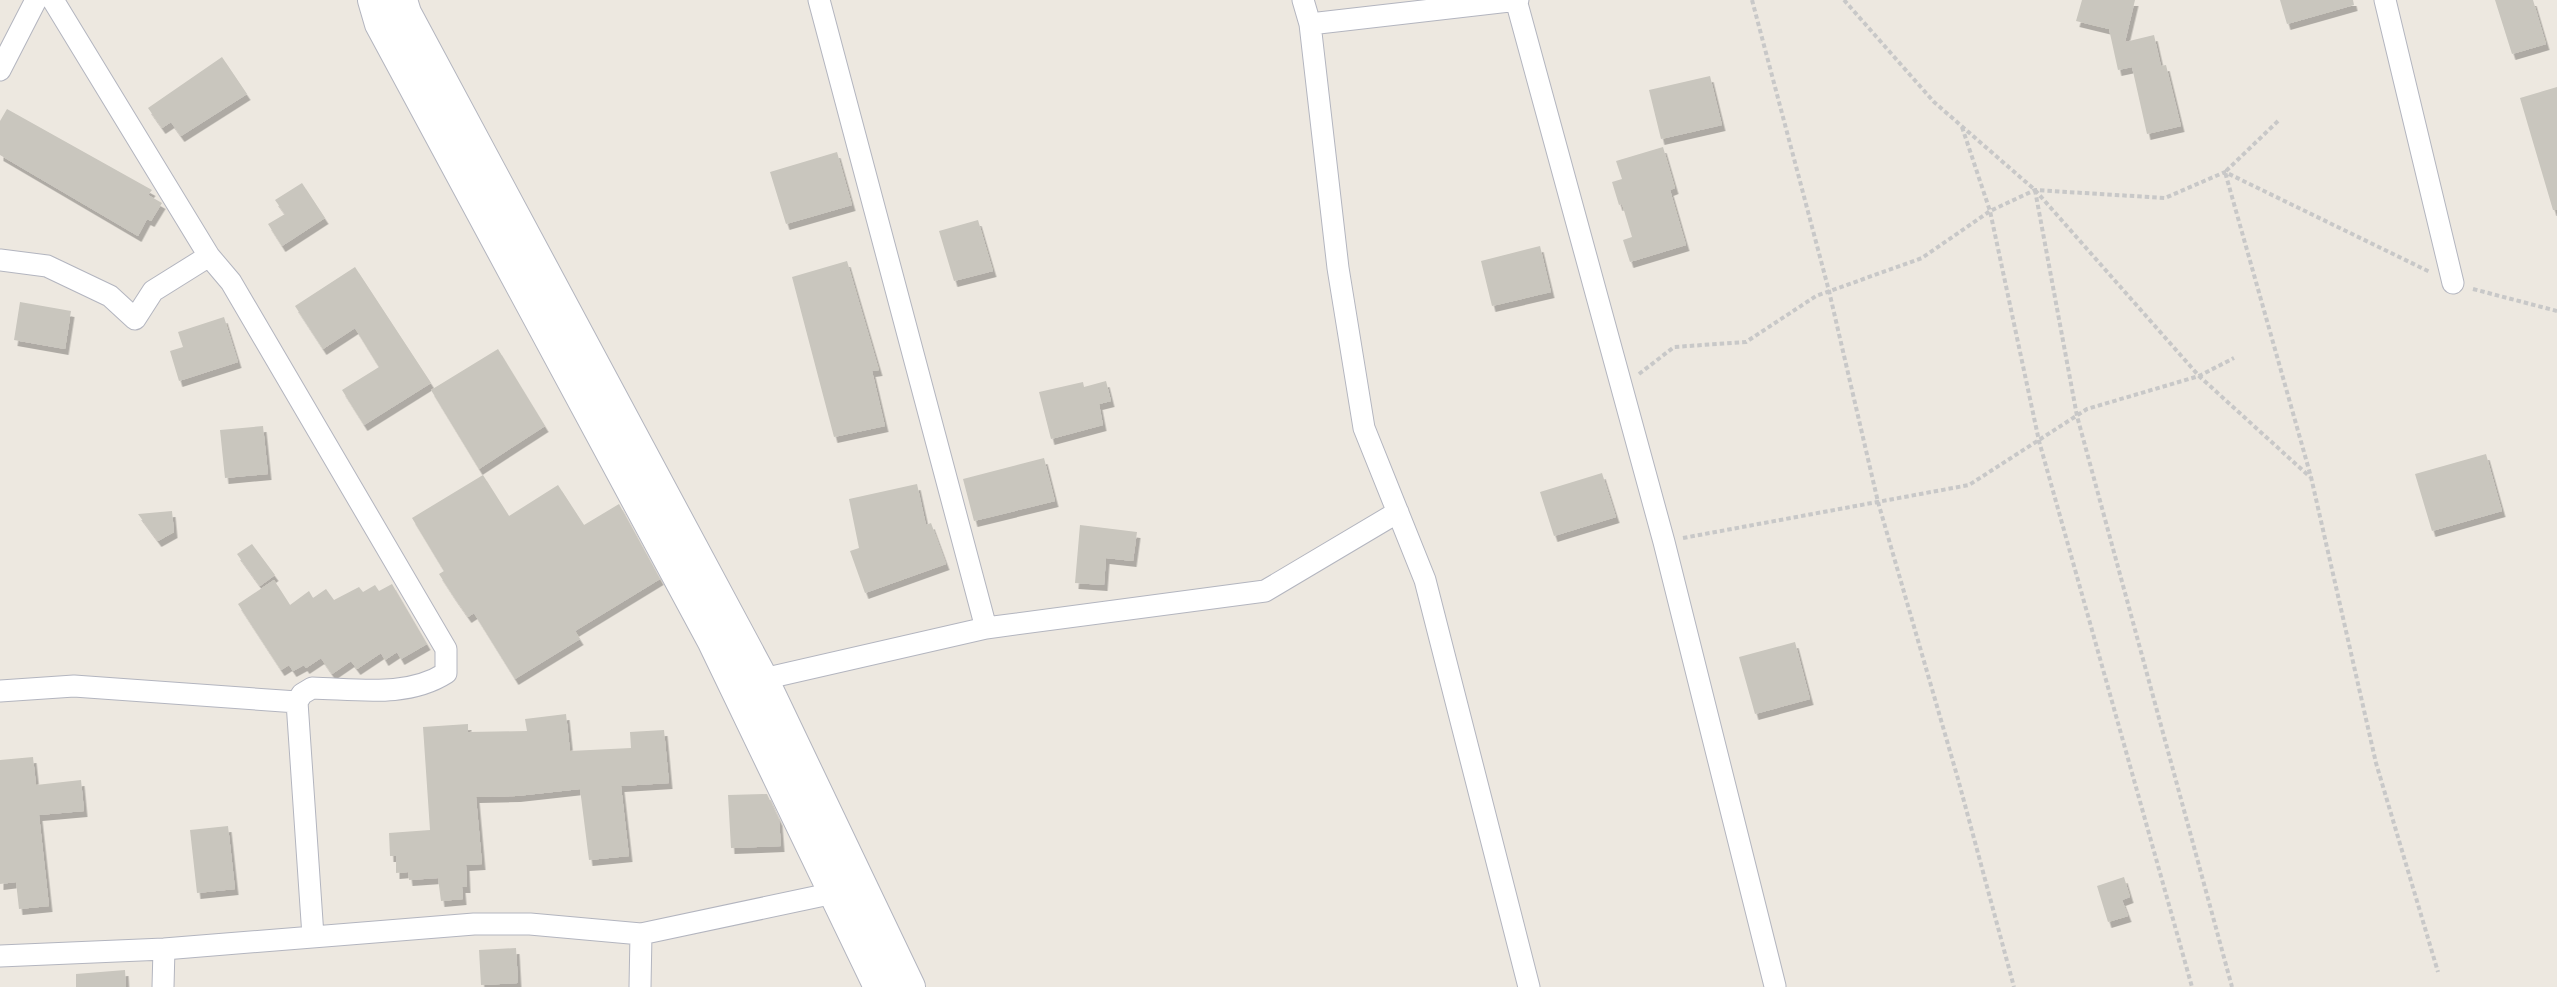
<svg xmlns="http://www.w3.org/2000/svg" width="2557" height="987" font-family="Poppins,sans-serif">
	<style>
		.building { fill: #c9c6be; filter: url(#shadow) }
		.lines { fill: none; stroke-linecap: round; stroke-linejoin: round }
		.street-casing { stroke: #b3b5bf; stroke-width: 23 }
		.secondary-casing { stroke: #b3b5bf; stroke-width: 32 }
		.path { stroke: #c8c8c8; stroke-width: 4; stroke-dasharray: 4.5 3; stroke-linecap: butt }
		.street { stroke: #fff; stroke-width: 21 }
		.secondary { stroke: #fff; stroke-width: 30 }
	</style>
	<defs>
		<filter id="shadow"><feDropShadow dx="3.5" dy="6" stdDeviation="0" flood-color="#0004"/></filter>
	</defs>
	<rect width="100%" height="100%" fill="#ede8e0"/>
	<path class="building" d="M2082 0H2135L2125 42 2154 35 2161 66 2166 65 2181 126 2147 134 2132 67 2118 70 2109 29 2076 21Z
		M2280 0H2353L2354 5 2287 24Z
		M2495 0H2533L2546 44 2512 54Z
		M222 57 247 94 181 136 171 122 162 128 148 108Z
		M1710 76 1722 125 1661 139 1649 90Z
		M2557 87V210H2553L2520 98Z
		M7 109 152 190 148 195 162 203 151 221 147 219 138 236 0 155V121Z
		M1663 147 1675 188 1670 190 1686 245 1630 262 1623 240 1632 237 1622 204 1619 205 1612 182 1622 179 1616 161Z
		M837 152 852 205 786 224 770 172Z
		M302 183 325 218 282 246 268 224 285 214 275 200Z
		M978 220 993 271 954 281 939 231Z
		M1540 246 1551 292 1492 306 1481 261Z
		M847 261 879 370 872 371 885 426 834 437 792 277Z
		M355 267 431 383 364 425 342 390 379 367 355 328 323 349 295 306Z
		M20 302 71 311 65 349 14 340Z
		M224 317 238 362 179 381 170 351 183 347 178 332Z
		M498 349 545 426 479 469 431 390Z
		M1106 381 1111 401 1099 404 1103 425 1051 439 1039 392 1083 382 1084 387Z
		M263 426 268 474 225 478 220 430Z
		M2486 454 2502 511 2432 531 2415 474Z
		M1044 458 1055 501 974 521 963 479Z
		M1602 473 1616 517 1554 536 1540 492Z
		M483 475 509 516 558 485 584 525 619 504 660 579 575 631 580 639 515 679 474 613 468 617 452 594 439 574 444 571 412 518Z
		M917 484 926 525 931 523 946 564 865 593 850 551 859 548 849 499Z
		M172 511 174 532 158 541 138 514Z
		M1080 525 1137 532 1133 561 1106 558 1104 585 1075 583Z
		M252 544 275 575 260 586 237 554Z
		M274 580 290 605 309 591 313 598 326 589 334 600 359 587 363 592 375 585 379 591 392 584 427 644 401 659 397 652 385 660 381 653 357 669 351 661 332 674 321 658 306 668 304 665 293 671 289 665 281 670 238 604Z
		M1795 642 1810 699 1755 714 1739 657Z
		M566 714 570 751 631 748 630 732 664 730 669 783 621 786 629 856 589 860 580 789 517 796 476 797 482 864 466 865 467 887H462L463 899 441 901 438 878 409 880 408 872 396 873V856H390L389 833 430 830 423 727 468 724V732L527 731 525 719Z
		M33 757 36 785 81 780 84 811 39 815 49 906 19 909 16 882 0 884V760Z
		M767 794 779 820 781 846 731 848 728 795Z
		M228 826 235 889 197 893 190 830Z
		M2124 877 2130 897 2122 900 2128 916 2108 922 2097 886Z
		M516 948 518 983 481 985 479 950Z
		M125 970 126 987H76V974Z"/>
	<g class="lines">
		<defs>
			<path id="street" d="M53 0 209 256
				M819 0 986 628
				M1303 0 1310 24 1338 268 1364 428 1425 580 1529 987
				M1516 0 1664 542 1775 986
				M2385 0 2453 283
				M1310 24 1518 0
				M0 70 36 0
				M0 260 47 266 110 296 135 319 153 291 209 256 231 282 446 649V673C407 698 357 689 312 688L302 694 297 702 313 936
				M763 679 986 628 1265 591 1398 512
				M0 691 74 686 297 702
				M641 934 834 893
				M0 956 164 949 474 924H530L641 934 640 987
				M163 987 164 949"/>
			<path id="secondary" d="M373 0 380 24 713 642 879 987
				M402 0 406 13 763 679 910 987"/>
		</defs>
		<use href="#street" class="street-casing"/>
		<use href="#secondary" class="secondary-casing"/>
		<path class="path" d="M1752 0 1829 291 1878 502 1958 779 2014 987
			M1844 0 1934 102 2035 190 2199 376 2310 477
			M2278 121 2225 172 2311 477 2376 763 2438 972
			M1962 127 1990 211 2039 441 2192 987
			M2035 190 2077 416 2232 987
			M2473 289 2557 311
			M1639 374 1674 347 1746 342 1816 296 1922 258 1990 211 2035 190 2165 198 2225 172 2430 272
			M1683 538 1969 485 2087 409 2199 376 2234 358"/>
		<use href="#street" class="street"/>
		<use href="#secondary" class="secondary"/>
	</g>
</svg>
